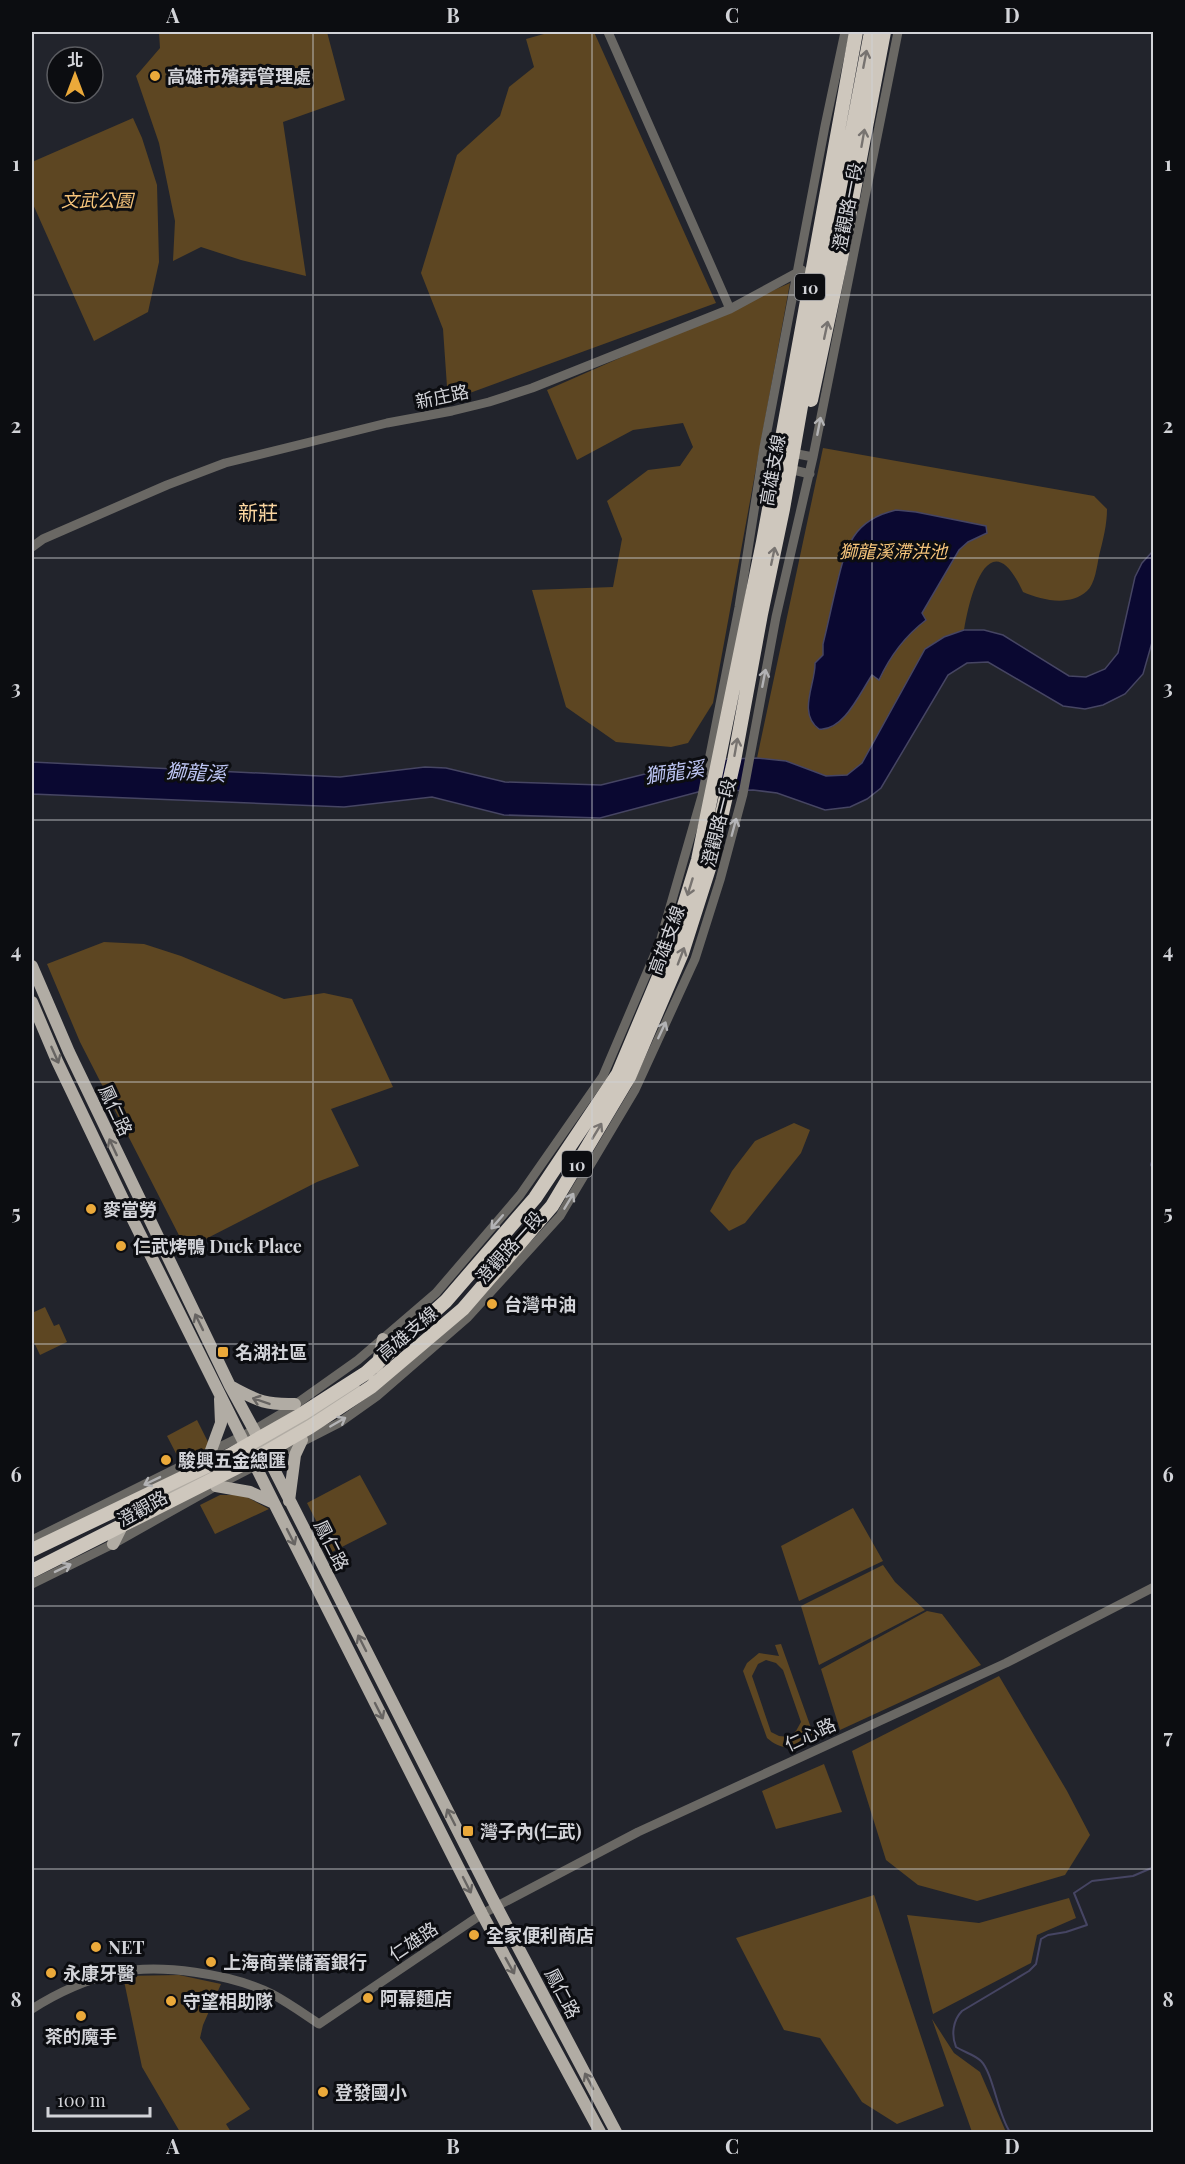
<svg xmlns="http://www.w3.org/2000/svg" width="1185" height="2164" font-family="'Playfair Display','Noto Sans TC',serif">
	<style>
		.green { fill: #5d4622; fill-rule: evenodd }
		.water { fill: #0a0831; stroke: #464563; stroke-width: 1.5 }
		.lines { fill: none; stroke-linecap: round; stroke-linejoin: round }
		.stream { stroke: #464563; stroke-width: 2 }
		.minor { stroke: #6a6864; stroke-width: 9 }
		.major { stroke: #b1aca4; stroke-width: 12 }
		.highway { stroke: #cec7bd; stroke-width: 14 }
		.oneway { stroke: #777370 }
		.oneway2 { stroke: #b3b3b5 }
		.oneway3 { stroke: #676462 }
		.grid { fill: none; stroke: #d2d3d8; stroke-width: 1.5; stroke-opacity: 0.55 }
		.poi-dot { fill: #eba93a; stroke: #0c0d11; stroke-width: 2 }
		.labels { text-anchor: middle; dominant-baseline: central; stroke-width: 6; stroke-linejoin: round; paint-order: stroke }
		.shield { fill: #0c0d11; stroke: #97989c; stroke-width: 1.5 }
		.shield-label { font-size: 16px; font-weight: bold; fill: #d2d3d8 }
		.poi-label { font-size: 18px; font-weight: bold; fill: #d2d3d8; stroke: #0c0d11; text-anchor: start }
		.park-label { font-size: 18px; font-style: italic; fill: #f6c47b; stroke: #0c0d11 }
		.street-label { font-size: 18px; fill: #d2d3d8; stroke: #0c0d11 }
		.neighbourhood-label { font-size: 20px; fill: #fcd7a1; stroke: #0c0d11 }
		.water-label { font-size: 20px; font-style: italic; fill: #bdc5f3; stroke: #0c0d11 }
		.neatline { fill: none; stroke: #d2d3d8; stroke-width: 2 }
		.grid-label { font-size: 20px; text-anchor: middle; font-weight: bold; fill: #d2d3d8 }
	</style>
	<rect width="100%" height="100%" fill="#22242c"/>
	<path class="green" d="M159 32H327L345 100 283 122 306 276 241 260 201 247 173 261 175 221 159 143 136 76 160 48Z
		M551 32H594L716 303 448 401 443 329 421 273 457 155 500 116 509 87 534 67 526 39Z
		M133 118 142 138 157 185 159 262 148 312 94 341 32 202V162Z
		M790 283 713 703 688 743 671 747 616 742 566 707 532 590 613 587 622 539 607 501 648 470 680 466 693 447 683 423 633 430 577 460 547 390Z
		M823 448 1094 496 1107 509C1107 525 1103 540 1099 556 1097 566 1095 584 1087 591 1069 607 1042 600 1023 592 990 520 970 593 964 630L944 637 925 649 862 763 847 775 826 776 786 761 757 758Z
		M104 942 144 944 181 956 284 999 324 993 352 999 393 1087 331 1109 359 1166 317 1182 186 1249 80 1042 47 964Z
		M794 1123 810 1130 801 1153 745 1223 729 1231 710 1211 732 1171 755 1141Z
		M45 1307 54 1326 59 1324 67 1342 40 1355 32 1338V1313Z
		M197 1420 209 1444 208 1450 181 1463 167 1436Z
		M360 1475 387 1524 332 1552 307 1503Z
		M220 1495H243L269 1509 215 1534 200 1505Z
		M853 1508 883 1561 799 1601 781 1546Z
		M883 1565 895 1582 925 1610 819 1665 801 1606Z
		M927 1611 942 1614 981 1665 840 1730 821 1669Z
		M781 1644 815 1739 810 1740 806 1732C797 1751 782 1751 767 1738L743 1671 747 1663 759 1653 779 1656 775 1645ZM766 1660 776 1663 783 1670 801 1722 796 1731 789 1737 779 1736 771 1732 752 1676 758 1664Z
		M999 1676 1067 1791 1090 1835 1065 1875 977 1901 918 1885 886 1860 852 1751Z
		M824 1764 842 1812 776 1829 762 1791Z
		M874 1895 944 2106 897 2124 862 2102 820 2038 784 2030 736 1938Z
		M1069 1898 1076 1918 1037 1935 1031 1963 933 2014 907 1915 979 1923Z
		M179 1975 221 1984 203 2025 200 2038 250 2109 226 2124 231 2132H180L142 2067 123 1976Z
		M932 2019 954 2053 980 2072 1006 2132H972Z"/>
	<path class="water" d="M896 510 916 512 986 526 987 533 968 542 959 550 922 613 926 620C905 636 890 656 879 680L872 675C860 693 843 732 819 729 797 713 816 683 815 663L823 655V644C828 624 832 604 837 584 846 546 853 520 896 510Z
		M1153 551V639L1143 674 1125 694 1103 705 1085 709 1063 706 988 662 967 663 948 675 881 788 867 799 850 807 825 810 777 793 753 790 698 792 600 818 504 815 432 797 344 807 32 794V762L340 777 425 767 446 768 505 782 601 785 701 760 757 758 786 761 826 776 847 775 862 763 925 649 944 637 964 630H984L1003 635 1069 676 1086 677 1105 669 1118 653 1135 577 1142 563Z"/>
	<g class="lines">
		<path class="stream" d="M1154 1154 1151 1165 1154 1170
			M1010 2132C998 2115 993 2073 981 2061 975 2055 964 2052 956 2047 951 2035 953 2020 962 2011L1029 1971 1036 1964 1041 1939 1048 1935 1066 1932 1087 1925 1074 1893 1092 1881 1133 1876 1154 1867"/>
		<path class="minor" d="M608 32 730 309
			M787 452 813 457
			M785 468 810 474
			M32 547 43 539 167 485 225 463 387 423 452 411 489 402 532 388 730 309 802 270
			M32 1540 254 1430 289 1409 358 1360 436 1293 520 1195 603 1076 660 942 702 796 739 607 764 447 825 126 845 32
			M32 1584 113 1544 216 1486 339 1423 377 1396 468 1317 560 1216 635 1090 695 959 720 880 743 794 776 617 813 457 898 32
			M32 2009C57 1993 86 1980 115 1973 159 1963 232 1974 272 1994 289 2003 304 2014 319 2024L482 1914 638 1832 1006 1663 1154 1587"/>
		<path class="major" d="M32 966 69 1052 230 1386 254 1430 491 1896 616 2132
			M32 1002 57 1061 133 1220 274 1503 482 1914 600 2132
			M377 1367 383 1339
			M230 1386C257 1400 263 1405 295 1404
			M258 1450 354 1388
			M210 1453 221 1423 220 1399
			M216 1486 250 1492 274 1503
			M289 1501 295 1455 302 1440
			M113 1544 129 1512 250 1453 253 1448"/>
		<path class="highway" d="M811 400 841 259 884 32
			M32 1550 230 1455 302 1414 366 1373 446 1301 535 1198 618 1074 671 948 698 860 763 542 856 32
			M32 1571 265 1453 310 1427 371 1387 463 1309 552 1206 629 1077 682 953 711 862 734 761 761 614 783 509 814 332 871 32"/>
	</g>
	<defs><path id="oneway-shaft" d="M-6 0H5M1.5-3L5.5 0L1.5 3" fill="none" stroke-width="1.6" stroke-linecap="round" stroke-linejoin="round" transform="scale(1.5)"/></defs>
	<g class="oneway">
		<use href="#oneway-shaft" transform="translate(865 59) rotate(-79)"/>
		<use href="#oneway-shaft" transform="translate(863 138) rotate(-80)"/>
		<use href="#oneway-shaft" transform="translate(826 330) rotate(-78)"/>
		<use href="#oneway-shaft" transform="translate(773 556) rotate(-78)"/>
		<use href="#oneway-shaft" transform="translate(736 747) rotate(-80)"/>
		<use href="#oneway-shaft" transform="translate(690 887) rotate(107)"/>
		<use href="#oneway-shaft" transform="translate(681 956) rotate(-69)"/>
		<use href="#oneway-shaft" transform="translate(597 1131) rotate(-59)"/>
	</g>
	<g class="oneway2">
		<use href="#oneway-shaft" transform="translate(819 426) rotate(-79)"/>
		<use href="#oneway-shaft" transform="translate(764 678) rotate(-79)"/>
		<use href="#oneway-shaft" transform="translate(734 827) rotate(-75)"/>
		<use href="#oneway-shaft" transform="translate(662 1030) rotate(-65)"/>
		<use href="#oneway-shaft" transform="translate(569 1201) rotate(-59)"/>
		<use href="#oneway-shaft" transform="translate(497 1222) rotate(131)"/>
		<use href="#oneway-shaft" transform="translate(338 1422) rotate(-30)"/>
		<use href="#oneway-shaft" transform="translate(152 1481) rotate(154)"/>
		<use href="#oneway-shaft" transform="translate(63 1568) rotate(-26)"/>
	</g>
	<g class="oneway3">
		<use href="#oneway-shaft" transform="translate(55 1055) rotate(66)"/>
		<use href="#oneway-shaft" transform="translate(113 1147) rotate(-115)"/>
		<use href="#oneway-shaft" transform="translate(199 1322) rotate(-116)"/>
		<use href="#oneway-shaft" transform="translate(261 1401) rotate(-161)"/>
		<use href="#oneway-shaft" transform="translate(291 1537) rotate(63)"/>
		<use href="#oneway-shaft" transform="translate(362 1643) rotate(-117)"/>
		<use href="#oneway-shaft" transform="translate(379 1711) rotate(63)"/>
		<use href="#oneway-shaft" transform="translate(451 1817) rotate(-117)"/>
		<use href="#oneway-shaft" transform="translate(467 1885) rotate(63)"/>
		<use href="#oneway-shaft" transform="translate(510 1966) rotate(61)"/>
		<use href="#oneway-shaft" transform="translate(589 2081) rotate(-118)"/>
	</g>
	<path class="grid" d="M313 32V2132M592 32V2132M872 32V2132M32 295H1154M32 558H1154M32 820H1154M32 1082H1154M32 1344H1154M32 1606H1154M32 1869H1154"/>
	<g class="poi-dot">
		<circle cx="155" cy="76" r="6"/>
		<circle cx="91" cy="1209" r="6"/>
		<circle cx="121" cy="1246" r="6"/>
		<circle cx="492" cy="1304" r="6"/>
		<rect x="217" y="1346" width="12" height="12" rx="3"/>
		<circle cx="166" cy="1460" r="6"/>
		<rect x="462" y="1825" width="12" height="12" rx="3"/>
		<circle cx="474" cy="1935" r="6"/>
		<circle cx="96" cy="1947" r="6"/>
		<circle cx="211" cy="1962" r="6"/>
		<circle cx="51" cy="1973" r="6"/>
		<circle cx="368" cy="1998" r="6"/>
		<circle cx="171" cy="2001" r="6"/>
		<circle cx="81" cy="2016" r="6"/>
		<circle cx="323" cy="2092" r="6"/>
	</g>
	<g class="labels">
		<g class="shield">
			<rect x="795" y="274" width="30" height="26" rx="4.5"/>
			<rect x="562" y="1151" width="30" height="26" rx="4.5"/>
		</g>
		<g class="shield-label">
			<text x="810" y="287">10</text>
			<text x="577" y="1164">10</text>
		</g>
		<g class="poi-label">
			<text x="167" y="76">高雄市殯葬管理處</text>
			<text x="103" y="1209">麥當勞</text>
			<text x="133" y="1246">仁武烤鴨 Duck Place</text>
			<text x="504" y="1304">台灣中油</text>
			<text x="235" y="1352">名湖社區</text>
			<text x="178" y="1460">駿興五金總匯</text>
			<text x="480" y="1831">灣子內(仁武)</text>
			<text x="486" y="1935">全家便利商店</text>
			<text x="108" y="1947">NET</text>
			<text x="223" y="1962">上海商業儲蓄銀行</text>
			<text x="63" y="1973">永康牙醫</text>
			<text x="380" y="1998">阿幕麵店</text>
			<text x="183" y="2001">守望相助隊</text>
			<text x="81" y="2036" text-anchor="middle">茶的魔手</text>
			<text x="335" y="2092">登發國小</text>
		</g>
		<g class="park-label">
			<text x="97" y="200">文武公園</text>
			<text x="893" y="551">獅龍溪滯洪池</text>
		</g>
		<g class="street-label">
			<text transform="translate(847 207) rotate(-79)">澄觀路一段</text>
			<text transform="translate(442 396) rotate(-12)">新庄路</text>
			<text transform="translate(772 470) rotate(-80)">高雄支線</text>
			<text transform="translate(718 823) rotate(-76)">澄觀路一段</text>
			<text transform="translate(666 940) rotate(-70)">高雄支線</text>
			<text transform="translate(116 1110) rotate(65)">鳳仁路</text>
			<text transform="translate(509 1247) rotate(-48)">澄觀路一段</text>
			<text transform="translate(407 1333) rotate(-40)">高雄支線</text>
			<text transform="translate(142 1508) rotate(-29)">澄觀路</text>
			<text transform="translate(332 1545) rotate(63)">鳳仁路</text>
			<text transform="translate(810 1734) rotate(-25)">仁心路</text>
			<text transform="translate(413 1941) rotate(-34)">仁雄路</text>
			<text transform="translate(563 1993) rotate(62)">鳳仁路</text>
		</g>
		<g class="neighbourhood-label">
			<text x="258" y="511">新莊</text>
		</g>
		<g class="water-label">
			<text transform="translate(196 771) rotate(3)">獅龍溪</text>
			<text transform="translate(674 771) rotate(-8)">獅龍溪</text>
		</g>
	</g>
	<rect width="1185" height="2164" fill="none" stroke="#0c0d11" stroke-width="66"/>
	<g transform="translate(75 75)"><circle r="28" fill="#0c0d11" stroke="#5b5c61" stroke-width="1.5"/>
	<path d="M0-4.5L10 22L0 15L-10 22Z" fill="#eba93a"/>
	<text y="-9" font-size="16" font-weight="bold" text-anchor="middle" fill="#d2d3d8">北</text>
	</g>
	<path d="M48 2107v9h102v-9" fill="none" stroke="#d2d3d8" stroke-width="3"/>
	<text x="57" y="2107" font-size="18" fill="#d2d3d8" stroke="#0c0d11" stroke-width="4.5" paint-order="stroke">100 m</text>
	<rect x="33" y="33" width="1119" height="2098" class="neatline"/>
	<g class="grid-label">
		<text x="173" y="23">A</text>
		<text x="453" y="23">B</text>
		<text x="732" y="23">C</text>
		<text x="1012" y="23">D</text>
		<text x="16" y="171">1</text>
		<text x="1168" y="171">1</text>
		<text x="16" y="433">2</text>
		<text x="1168" y="433">2</text>
		<text x="16" y="695">3</text>
		<text x="1168" y="695">3</text>
		<text x="16" y="958">4</text>
		<text x="1168" y="958">4</text>
		<text x="16" y="1220">5</text>
		<text x="1168" y="1220">5</text>
		<text x="16" y="1482">6</text>
		<text x="1168" y="1482">6</text>
		<text x="16" y="1744">7</text>
		<text x="1168" y="1744">7</text>
		<text x="16" y="2007">8</text>
		<text x="1168" y="2007">8</text>
		<text x="173" y="2154">A</text>
		<text x="453" y="2154">B</text>
		<text x="732" y="2154">C</text>
		<text x="1012" y="2154">D</text>
	</g>
</svg>
